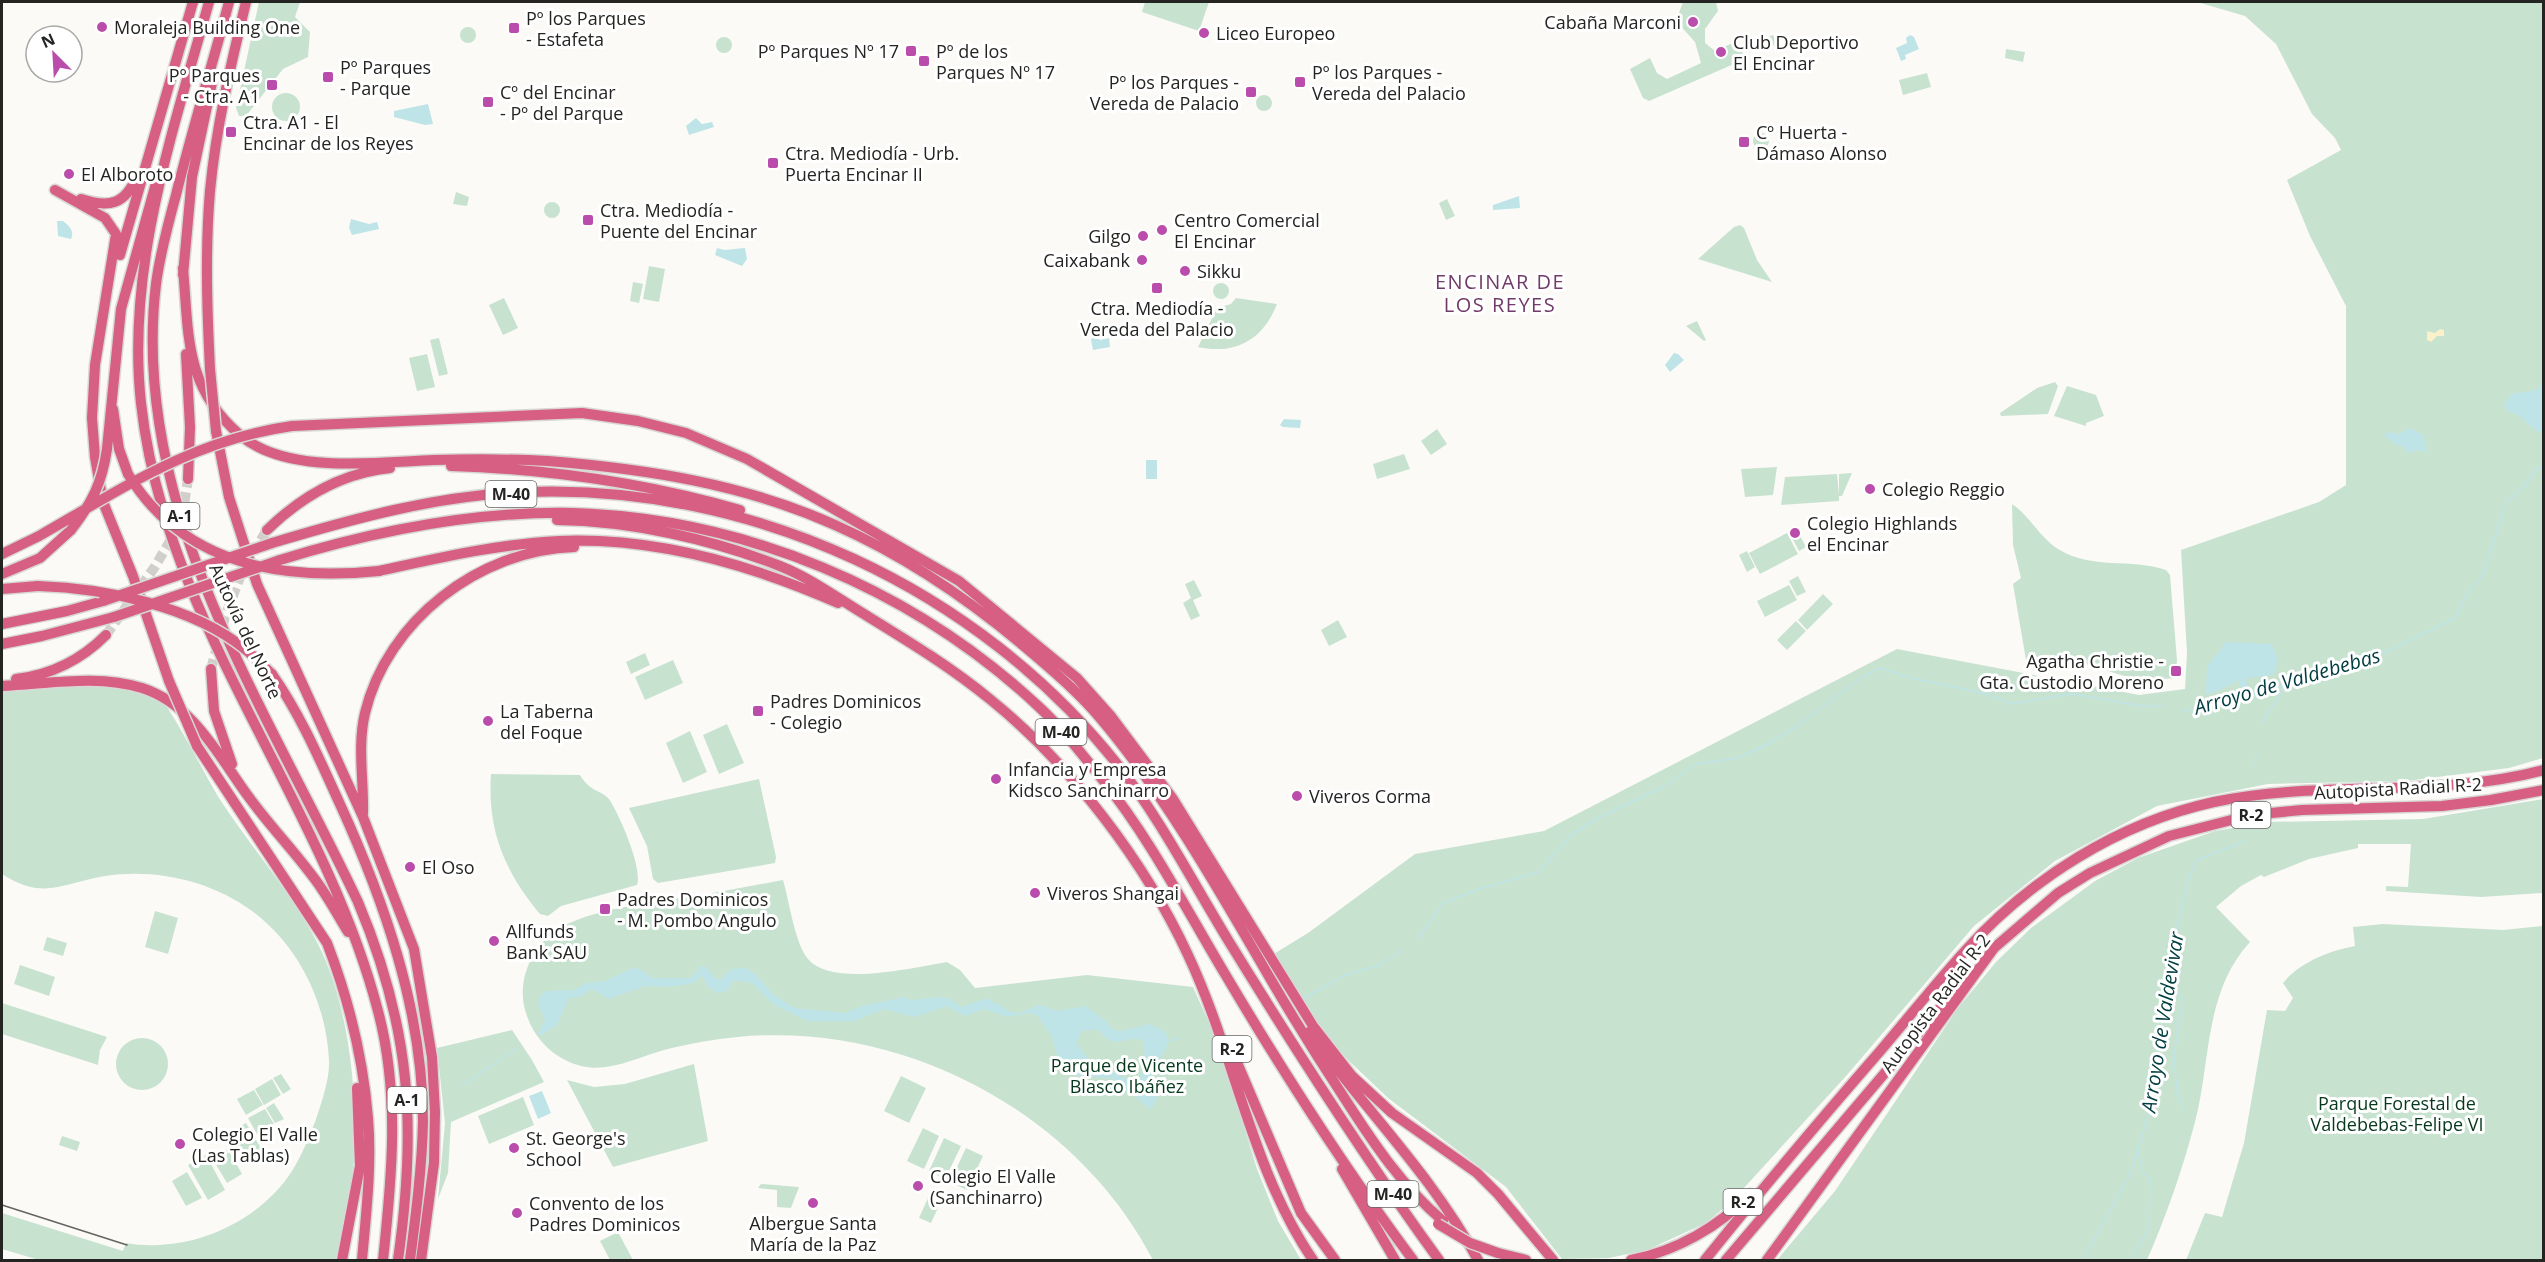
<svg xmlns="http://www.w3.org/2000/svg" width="2545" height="1262" font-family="'Open Sans',sans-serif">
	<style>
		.green { fill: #c8e2d0 }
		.sand { fill: #faf1cb }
		.water { fill: #bee4e7; fill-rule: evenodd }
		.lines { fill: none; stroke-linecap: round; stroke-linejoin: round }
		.stream { stroke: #bee4e7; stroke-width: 1.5 }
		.canal { stroke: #bee4e7; stroke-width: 7 }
		.highway-tunnel { stroke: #d1cfcc; stroke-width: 10; stroke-dasharray: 10 5; stroke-linecap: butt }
		.highway-casing { stroke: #d8d8d7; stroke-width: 13 }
		.highway { stroke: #d75f83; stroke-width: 10 }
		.tram { stroke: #646461; stroke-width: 1.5 }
		.highway-bridge-casing { stroke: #d8d8d7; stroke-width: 13; stroke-linecap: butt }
		.highway-bridge { stroke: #d75f83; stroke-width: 10 }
		.poi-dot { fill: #ba4dab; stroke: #fff; stroke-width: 2 }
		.labels { text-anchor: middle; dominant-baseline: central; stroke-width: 6; stroke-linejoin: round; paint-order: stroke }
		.shield { fill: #fff; stroke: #666664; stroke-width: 1.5 }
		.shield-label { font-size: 16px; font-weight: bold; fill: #242422 }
		.poi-label { font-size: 18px; fill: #242422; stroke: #fff; text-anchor: start }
		.street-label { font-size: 18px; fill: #242422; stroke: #fff }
		.park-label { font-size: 18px; fill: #05381d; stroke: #fff }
		.neighbourhood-label { font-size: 20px; letter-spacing: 1.5px; fill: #713b69; stroke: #fff }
		.water-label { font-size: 20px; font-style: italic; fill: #003d40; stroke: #fff }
	</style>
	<rect width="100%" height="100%" fill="#fcfaf6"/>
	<path class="green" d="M259 2H300L295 17 310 32 308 57 283 69 246 116H239L236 108Z
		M1145 2H1209L1199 31 1142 12Z
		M1683 2H1716L1718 11 1705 29V43L1715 51 1737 41 1742 49 1743 60 1649 101 1643 98 1630 69 1650 58 1657 73 1667 79 1701 63 1695 42 1676 21Z
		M2197 2H2543V758L2509 768 2406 781 2268 784 2157 806 2055 861 1974 926 1847 1075 1732 1201 1706 1223 1647 1250 1609 1258 1562 1259 1506 1187 1388 1098 1349 1061 1308 1014 1272 955 1308 933 1415 854 1544 831 1897 649 2139 695 2185 689 2187 653 2181 550 2319 502 2346 485V306L2310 236 2287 180 2341 150 2335 138 2312 114 2276 44 2245 16Z
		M460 35a8 8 0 1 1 16 0a8 8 0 1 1-16 0Z
		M1773 35 1777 44 1760 51 1756 42Z
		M716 45a8 8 0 1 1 16 0a8 8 0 1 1-16 0Z
		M2006 49 2025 52 2023 62 2005 58Z
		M1927 73 1931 87 1903 95 1899 80Z
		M272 107a14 14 0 1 1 28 0a14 14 0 1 1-28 0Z
		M1256 103a8 8 0 1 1 16 0a8 8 0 1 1-16 0Z
		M1753 141a8 8 0 1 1 16 0a8 8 0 1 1-16 0Z
		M456 192 469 197 467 206 453 204Z
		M1447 199 1455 216 1446 220 1439 203Z
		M544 210a8 8 0 1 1 16 0a8 8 0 1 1-16 0Z
		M1740 225 1744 228 1757 260 1772 282 1698 259 1734 227Z
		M649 266 665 269 659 302 643 299Z
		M633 282 643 284 639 303 630 301Z
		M1213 291a8 8 0 1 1 16 0a8 8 0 1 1-16 0Z
		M504 298 518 328 503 335 489 305Z
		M1236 298 1277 304C1263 340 1235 355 1198 347L1217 308 1231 304Z
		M1697 321 1706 340 1704 341 1686 326Z
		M439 338 448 374 439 376 430 340Z
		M427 354 435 387 417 391 409 358Z
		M2055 382 2058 386 2048 414 2001 416 2000 413 2037 388Z
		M2067 386 2096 395 2104 416 2086 423V426L2054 416Z
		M1437 429 1447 444 1431 455 1421 441Z
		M1404 454 1410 469 1377 479 1373 464Z
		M1777 467 1773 495 1745 497 1741 469Z
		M1852 473 1842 496H1839V501L1781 505 1785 477 1837 474 1839 495V474Z
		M2012 504C2030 516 2040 538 2058 549 2092 570 2131 558 2166 570L2170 575 2177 660 2175 678 2140 681 2086 664 2026 660 2013 584 2021 578 2013 545Z
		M1798 532 1806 547 1799 551 1791 536Z
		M1787 533 1798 554 1760 574 1749 553Z
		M1747 551 1755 567 1747 572 1739 555Z
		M1798 576 1806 592 1797 596 1789 581Z
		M1194 580 1202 596 1193 600 1200 616 1191 620 1183 603 1191 598 1185 584Z
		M1789 585 1797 600 1765 617 1757 601Z
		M1823 594 1833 604 1807 630 1798 620Z
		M1338 620 1347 637 1329 646 1321 630Z
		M1796 621 1806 631 1787 650 1777 640Z
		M645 653 650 665 631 674 626 662Z
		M673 660 683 683 645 700 635 677Z
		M88 686C114 688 141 689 163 703 172 709 210 785 221 801 251 847 293 895 318 944 351 1008 360 1109 352 1180 349 1207 341 1234 336 1260H39L2 1249V1213L123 1251 126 1243C187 1254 258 1224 292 1171 302 1155 308 1139 315 1122 321 1104 330 1079 329 1060 326 1002 299 946 252 911 212 881 155 868 105 876 63 883 43 901 2 874V691Z
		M727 724 744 763 719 774 703 735Z
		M690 731 707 772 683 783 666 743Z
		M491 774 580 775C590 792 601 790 609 799 619 814 643 868 637 885L561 906 548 916 540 914C505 872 487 831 491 774Z
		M759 779 776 857 775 863 658 883 653 879 647 846 629 808Z
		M2543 799V893L2481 897 2386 891V886L2408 887 2411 844H2358V848L2309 859 2264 877 2261 875 2241 886 2216 907 2250 942C2204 992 2211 1061 2195 1122 2183 1168 2166 1217 2147 1260H1777L1835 1191 1958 1008 1996 962 2031 928 2095 881 2138 858 2215 831 2268 822 2423 819Z
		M783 880C789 900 795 944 808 959 833 988 914 967 947 962L960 970 975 988 1087 975 1193 987 1218 1043 1257 1169 1278 1221 1301 1260H1153C1076 1112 904 1021 738 1037 714 1039 688 1044 664 1050 638 1057 609 1073 581 1066 554 1059 534 1039 526 1013 516 984 530 949 554 932 587 908 659 902 699 895 727 891 755 885 783 880Z
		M155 911 178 918 168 954 145 947Z
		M2383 924 2503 930 2543 926V1260H2186L2205 1213 2222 1217 2244 1143 2267 1010 2285 1011 2293 998 2283 983C2300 962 2329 951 2355 946L2353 927Z
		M47 937 67 943 63 956 43 950Z
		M20 965 55 977 49 996 14 984Z
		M2 1003 107 1037 100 1050 98 1065 2 1034Z
		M512 1030 532 1060 544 1082 451 1122 448 1173 438 1199 445 1123 437 1048Z
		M116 1064a26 26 0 1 1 52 0a26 26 0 1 1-52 0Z
		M694 1064 708 1141 613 1167 567 1080 594 1087 625 1084Z
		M281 1074 291 1089 283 1094 273 1078Z
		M901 1076 926 1088 909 1123 884 1111Z
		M272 1079 281 1095 264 1105 255 1089Z
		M254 1090 263 1105 246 1115 237 1099Z
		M523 1097 534 1125 489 1144 478 1116Z
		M274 1103 284 1119 275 1123 266 1108Z
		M265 1109 274 1124 257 1134 248 1118Z
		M246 1123 265 1155 248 1165 229 1132Z
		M923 1128 939 1136 924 1169 907 1161Z
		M62 1136 80 1142 77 1151 59 1145Z
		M944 1138 961 1146 945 1179 929 1171Z
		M966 1148 983 1156 967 1190 950 1182Z
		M228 1149 242 1174 227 1183 212 1158Z
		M206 1155 225 1190 208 1200 188 1165Z
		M187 1172 202 1198 186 1206 172 1181Z
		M761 1184 799 1187 791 1208 777 1207V1190L758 1188Z
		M932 1189 944 1195 931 1223 919 1218Z
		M618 1232 633 1260H610L600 1241Z"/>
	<path class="sand" d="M2440 329 2444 330V336H2437L2431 342 2427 340V331L2435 333Z"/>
	<path class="water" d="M1910 35 1914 37 1919 49 1905 55 1906 59 1901 61 1896 48 1907 43 1906 38Z
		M428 104 433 124 425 125 394 117V111Z
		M696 118 702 124 712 122 714 127 689 135 686 126Z
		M1519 196 1520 208 1493 210V205Z
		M351 219 369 224 377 222 379 229 352 235 349 228Z
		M57 221H63C69 225 75 232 71 239L58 236Z
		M717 248 724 250 745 248 747 259 742 266 715 255Z
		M1094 335 1100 340 1109 338 1110 347 1093 350 1091 340Z
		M1674 353 1678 354 1684 360 1670 372 1665 365Z
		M2543 381V434C2529 429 2523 414 2507 411L2504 405 2511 394 2537 390Z
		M1284 419 1301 420 1300 428 1283 427 1280 425Z
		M2410 428 2423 435 2427 453 2418 450 2407 453 2404 447 2397 445 2384 436 2389 432 2399 434Z
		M1146 460H1157V479H1146Z
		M2226 642 2271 644C2280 657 2278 663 2274 674 2263 678 2254 676 2244 679 2230 683 2221 692 2206 694L2207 666Z
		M701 966 706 967 716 979H721L731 969 746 968 756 975 774 995 795 1008 845 1013 862 1006 904 997 911 1000 940 997 950 999 961 1007 987 998 1011 1012 1019 1013 1039 1005 1058 1011 1085 1006 1105 1020 1113 1030 1122 1031 1149 1024 1166 1032C1173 1060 1148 1055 1152 1079 1153 1085 1156 1092 1158 1097L1151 1110 1113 1079 1073 1075 1065 1069 1058 1059 1052 1037 1037 1015 1029 1013 1007 1017 985 1009 965 1016 946 1006 915 1017 884 1009 854 1021H808L774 1005 752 983 734 980 727 991 717 993 708 987 702 976 694 983 668 987 645 986 609 999 591 989 580 997 569 998 557 1025 540 1036 538 1033 545 1020 538 1004 540 996 547 991 574 990 586 983 605 981 632 968 640 969 652 978H691ZM1087 1030H1098C1102 1033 1105 1038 1109 1040 1120 1046 1131 1034 1143 1041L1145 1059 1140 1082 1136 1084 1089 1059 1077 1044 1081 1032Z
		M542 1091 551 1113 538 1119 529 1096Z"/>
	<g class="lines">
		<path class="stream" d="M2183 711 2321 676 2386 652 2455 618 2470 589 2482 577 2506 503 2525 485 2537 468 2544 466
			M2262 723C2268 710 2280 698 2284 686
			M2255 766 2256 753
			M1417 940 1443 903 1479 889 1539 872 1571 835 1598 818 1663 787 1696 764 1738 758 1768 744 1796 727 1864 676 1881 668 1907 677 1987 694 2011 704 2072 694 2142 706H2162
			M2171 980 2182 1000 2174 1056 2177 1091 2183 1109
			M1303 999 1345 975 1380 965 1402 950
			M1168 1041 1179 1038
			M462 1086 517 1048
			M2083 1260 2130 1174 2154 1097 2153 1064 2171 980 2169 963 2189 876 2197 860 2245 841
			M2132 1260 2149 1227 2150 1179 2142 1171 2138 1149"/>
		<path class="canal" d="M2242 679 2246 695"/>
		<path class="highway-tunnel" d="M182 517 188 479
			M253 553 267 530
			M106 635 154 568 176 531
			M211 669 225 617 243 569"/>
		<defs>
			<path id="highway" d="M209 2C173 131 126 267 141 403 165 625 323 799 378 1011 400 1093 392 1177 383 1260
				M229 2C212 66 192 130 176 195 168 224 160 254 156 284 129 509 267 708 358 902 411 1028 417 1127 398 1260
				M55 190 105 218 116 234 95 365 92 418 95 457 103 502 133 576 169 681
				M81 199C109 208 125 205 137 176
				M120 255 193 2
				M183 268C189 335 184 387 240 435 287 475 377 462 434 460 472 459 510 459 548 461 647 469 744 484 835 525 910 558 977 605 1038 658 1060 677 1082 696 1101 719 1163 792 1219 890 1267 973 1292 1016 1318 1058 1345 1099 1374 1144 1402 1186 1443 1221
				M183 275 192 177 213 78
				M186 354 190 427 188 479
				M210 369C207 309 205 250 210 191 216 127 231 64 246 2
				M113 409 119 449 128 474
				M292 426 582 413 638 421 686 433 747 459 959 581 1077 678 1110 715 1173 799 1313 1026 1352 1076 1392 1113 1477 1173 1498 1194 1553 1260
				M216 431 229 497 257 584 363 817 414 949 432 1057 435 1112 434 1163 421 1260
				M107 449 121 309 158 176
				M451 466C548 469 646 483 740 510
				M557 520C631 521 711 539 780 566 810 578 836 597 864 614 908 641 951 667 991 700 1071 765 1145 862 1188 955 1235 1055 1251 1169 1313 1260
				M267 530C302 496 341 473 390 468
				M272 543C355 518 439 495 527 492 753 484 977 588 1118 765 1161 820 1192 881 1228 940 1295 1049 1364 1157 1439 1260
				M2 554 39 536
				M280 560C374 531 474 511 573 513 744 518 913 589 1038 706 1061 727 1082 754 1102 779 1150 838 1186 909 1225 974 1283 1072 1345 1169 1413 1260
				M379 571C439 558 498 544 559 541 655 537 752 565 838 603
				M2 574 40 558 71 530
				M2 589 38 586
				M2 624 67 611 103 601
				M2 644 42 636 114 617
				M211 669 214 711 232 764
				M272 674C300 714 319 758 339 802 384 900 423 1011 423 1121 422 1168 416 1214 410 1260
				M16 679C50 675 81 660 106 635
				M2 686C48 684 97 674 142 688 195 705 220 759 251 800 271 827 294 851 314 878 327 895 337 914 348 932
				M197 746 327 943C349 1000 363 1058 368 1118 372 1165 366 1214 362 1260
				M363 814C364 780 357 747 365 713 387 621 479 550 574 547
				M1309 1032C1366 1111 1432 1175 1478 1260
				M1236 1060 1301 1213 1335 1260
				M1342 1169 1395 1260
				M1498 1253 1526 1260
				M342 1260 360 1166 357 1088
				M1631 1260C1676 1251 1719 1227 1750 1194
				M1705 1260C1762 1189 1821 1119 1881 1050 1909 1017 1936 983 1965 951 2030 879 2118 823 2214 802 2323 779 2436 799 2544 770
				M1726 1260 1963 981
				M1767 1260 1994 948 2058 893 2090 873 2169 836 2251 815 2302 810 2442 806 2491 800 2544 790"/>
		</defs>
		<use href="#highway" class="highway-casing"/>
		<use href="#highway" class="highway"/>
		<path class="tram" d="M2 1205 127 1245"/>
		<defs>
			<path id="highway-bridge" d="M210 369 216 431
				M128 474C183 565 281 581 379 571
				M71 530C92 503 102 483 107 449
				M39 536C123 488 193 440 292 426
				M38 586C104 588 192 606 245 649 254 656 263 666 272 674
				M103 601 272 543
				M114 617 280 560
				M169 681 197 746
				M1438 1224 1470 1243 1498 1253"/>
		</defs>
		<use href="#highway-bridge" class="highway-bridge-casing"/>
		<use href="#highway-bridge" class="highway-bridge"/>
	</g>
	<g class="poi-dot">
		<circle cx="1693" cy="22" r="6"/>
		<circle cx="102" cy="27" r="6"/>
		<rect x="508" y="22" width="12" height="12" rx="3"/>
		<circle cx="1204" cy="33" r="6"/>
		<rect x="905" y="45" width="12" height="12" rx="3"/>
		<circle cx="1721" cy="52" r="6"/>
		<rect x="918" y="55" width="12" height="12" rx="3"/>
		<rect x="322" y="71" width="12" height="12" rx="3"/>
		<rect x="1294" y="76" width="12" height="12" rx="3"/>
		<rect x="266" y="79" width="12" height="12" rx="3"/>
		<rect x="1245" y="86" width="12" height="12" rx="3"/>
		<rect x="482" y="96" width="12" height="12" rx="3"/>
		<rect x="225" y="126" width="12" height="12" rx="3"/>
		<rect x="1738" y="136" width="12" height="12" rx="3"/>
		<rect x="767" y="157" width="12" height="12" rx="3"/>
		<circle cx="69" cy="174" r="6"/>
		<rect x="582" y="214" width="12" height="12" rx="3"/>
		<circle cx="1162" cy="230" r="6"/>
		<circle cx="1143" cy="236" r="6"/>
		<circle cx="1142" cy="260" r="6"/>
		<circle cx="1185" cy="271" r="6"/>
		<rect x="1151" y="282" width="12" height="12" rx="3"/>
		<circle cx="1870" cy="489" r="6"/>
		<circle cx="1795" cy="533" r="6"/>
		<rect x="2170" y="665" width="12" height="12" rx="3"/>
		<rect x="752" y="705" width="12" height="12" rx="3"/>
		<circle cx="488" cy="721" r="6"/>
		<circle cx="996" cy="779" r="6"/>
		<circle cx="1297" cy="796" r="6"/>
		<circle cx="410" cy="867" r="6"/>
		<circle cx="1035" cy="893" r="6"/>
		<rect x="599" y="903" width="12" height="12" rx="3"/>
		<circle cx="494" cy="941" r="6"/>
		<circle cx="180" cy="1144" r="6"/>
		<circle cx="514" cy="1148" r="6"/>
		<circle cx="918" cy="1186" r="6"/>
		<circle cx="813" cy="1203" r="6"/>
		<circle cx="517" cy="1213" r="6"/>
	</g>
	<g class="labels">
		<g class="shield">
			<rect x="485.5" y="481" width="51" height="26" rx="4.5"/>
			<rect x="160.5" y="503" width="39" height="26" rx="4.5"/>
			<rect x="1035.5" y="719" width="51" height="26" rx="4.5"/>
			<rect x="2231.5" y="802" width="39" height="26" rx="4.5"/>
			<rect x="1212.5" y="1036" width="39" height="26" rx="4.5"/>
			<rect x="387.5" y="1087" width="39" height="26" rx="4.5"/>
			<rect x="1367.5" y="1181" width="51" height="26" rx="4.5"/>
			<rect x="1723.5" y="1189" width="39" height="26" rx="4.5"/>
		</g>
		<g class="shield-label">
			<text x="511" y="494">M-40</text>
			<text x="180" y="516">A-1</text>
			<text x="1061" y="732">M-40</text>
			<text x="2251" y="815">R-2</text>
			<text x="1232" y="1049">R-2</text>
			<text x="407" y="1100">A-1</text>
			<text x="1393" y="1194">M-40</text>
			<text x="1743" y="1202">R-2</text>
		</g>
		<g class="poi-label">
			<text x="526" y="18">Pº los Parques<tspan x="526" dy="21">- Estafeta</tspan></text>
			<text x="1681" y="22" text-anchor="end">Cabaña Marconi</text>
			<text x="114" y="27">Moraleja Building One</text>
			<text x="1216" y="33">Liceo Europeo</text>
			<text x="1733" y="42">Club Deportivo<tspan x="1733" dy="21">El Encinar</tspan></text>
			<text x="899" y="51" text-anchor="end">Pº Parques Nº 17</text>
			<text x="936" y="51">Pº de los<tspan x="936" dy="21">Parques Nº 17</tspan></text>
			<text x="340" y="67">Pº Parques<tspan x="340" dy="21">- Parque</tspan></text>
			<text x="1312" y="72">Pº los Parques -<tspan x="1312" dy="21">Vereda del Palacio</tspan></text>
			<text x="260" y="75" text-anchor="end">Pº Parques<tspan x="260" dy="21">- Ctra. A1</tspan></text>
			<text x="1239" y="82" text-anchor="end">Pº los Parques -<tspan x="1239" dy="21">Vereda de Palacio</tspan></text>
			<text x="500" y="92">Cº del Encinar<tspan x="500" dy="21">- Pº del Parque</tspan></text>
			<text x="243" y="122">Ctra. A1 - El<tspan x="243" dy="21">Encinar de los Reyes</tspan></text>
			<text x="1756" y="132">Cº Huerta -<tspan x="1756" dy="21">Dámaso Alonso</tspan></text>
			<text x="785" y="153">Ctra. Mediodía - Urb.<tspan x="785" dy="21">Puerta Encinar II</tspan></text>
			<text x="81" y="174">El Alboroto</text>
			<text x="600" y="210">Ctra. Mediodía -<tspan x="600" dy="21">Puente del Encinar</tspan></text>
			<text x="1174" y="220">Centro Comercial<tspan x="1174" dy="21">El Encinar</tspan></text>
			<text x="1131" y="236" text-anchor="end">Gilgo</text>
			<text x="1130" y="260" text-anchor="end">Caixabank</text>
			<text x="1197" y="271">Sikku</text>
			<text x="1157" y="308" text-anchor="middle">Ctra. Mediodía -<tspan x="1157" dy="21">Vereda del Palacio</tspan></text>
			<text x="1882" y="489">Colegio Reggio</text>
			<text x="1807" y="523">Colegio Highlands<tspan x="1807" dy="21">el Encinar</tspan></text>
			<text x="2164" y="661" text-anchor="end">Agatha Christie -<tspan x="2164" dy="21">Gta. Custodio Moreno</tspan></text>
			<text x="770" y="701">Padres Dominicos<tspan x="770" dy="21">- Colegio</tspan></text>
			<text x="500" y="711">La Taberna<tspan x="500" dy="21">del Foque</tspan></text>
			<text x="1008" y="769">Infancia y Empresa<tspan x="1008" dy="21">Kidsco Sanchinarro</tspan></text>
			<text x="1309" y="796">Viveros Corma</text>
			<text x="422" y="867">El Oso</text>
			<text x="1047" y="893">Viveros Shangai</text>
			<text x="617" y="899">Padres Dominicos<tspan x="617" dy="21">- M. Pombo Angulo</tspan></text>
			<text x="506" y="931">Allfunds<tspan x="506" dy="21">Bank SAU</tspan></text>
			<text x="192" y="1134">Colegio El Valle<tspan x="192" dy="21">(Las Tablas)</tspan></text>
			<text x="526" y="1138">St. George's<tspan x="526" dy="21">School</tspan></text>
			<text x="930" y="1176">Colegio El Valle<tspan x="930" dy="21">(Sanchinarro)</tspan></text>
			<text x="529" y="1203">Convento de los<tspan x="529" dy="21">Padres Dominicos</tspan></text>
			<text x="813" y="1223" text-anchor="middle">Albergue Santa<tspan x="813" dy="21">María de la Paz</tspan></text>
		</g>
		<g class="street-label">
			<text transform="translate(246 631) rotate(65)">Autovía del Norte</text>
			<text transform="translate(2398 788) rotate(-3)">Autopista Radial R-2</text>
			<text transform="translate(1935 1003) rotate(-53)">Autopista Radial R-2</text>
		</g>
		<g class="park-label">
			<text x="1127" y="1065">Parque de Vicente<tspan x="1127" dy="21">Blasco Ibáñez</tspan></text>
			<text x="2397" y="1103">Parque Forestal de<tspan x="2397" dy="21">Valdebebas-Felipe VI</tspan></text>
		</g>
		<g class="neighbourhood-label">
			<text x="1500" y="281">ENCINAR DE<tspan x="1500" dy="23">LOS REYES</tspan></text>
		</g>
		<g class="water-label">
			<text transform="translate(2287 681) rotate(-16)">Arroyo de Valdebebas</text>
			<text transform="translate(2162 1022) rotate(-81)">Arroyo de Valdevivar</text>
		</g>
	</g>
	<rect width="2545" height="1262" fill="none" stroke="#242422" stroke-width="6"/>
	<g transform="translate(54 54) rotate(336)"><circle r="28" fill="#ffffff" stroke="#a7a7a7" stroke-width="1.5"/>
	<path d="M0-4.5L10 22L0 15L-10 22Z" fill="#ba4dab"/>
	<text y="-9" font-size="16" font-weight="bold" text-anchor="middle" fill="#242422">N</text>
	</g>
</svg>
